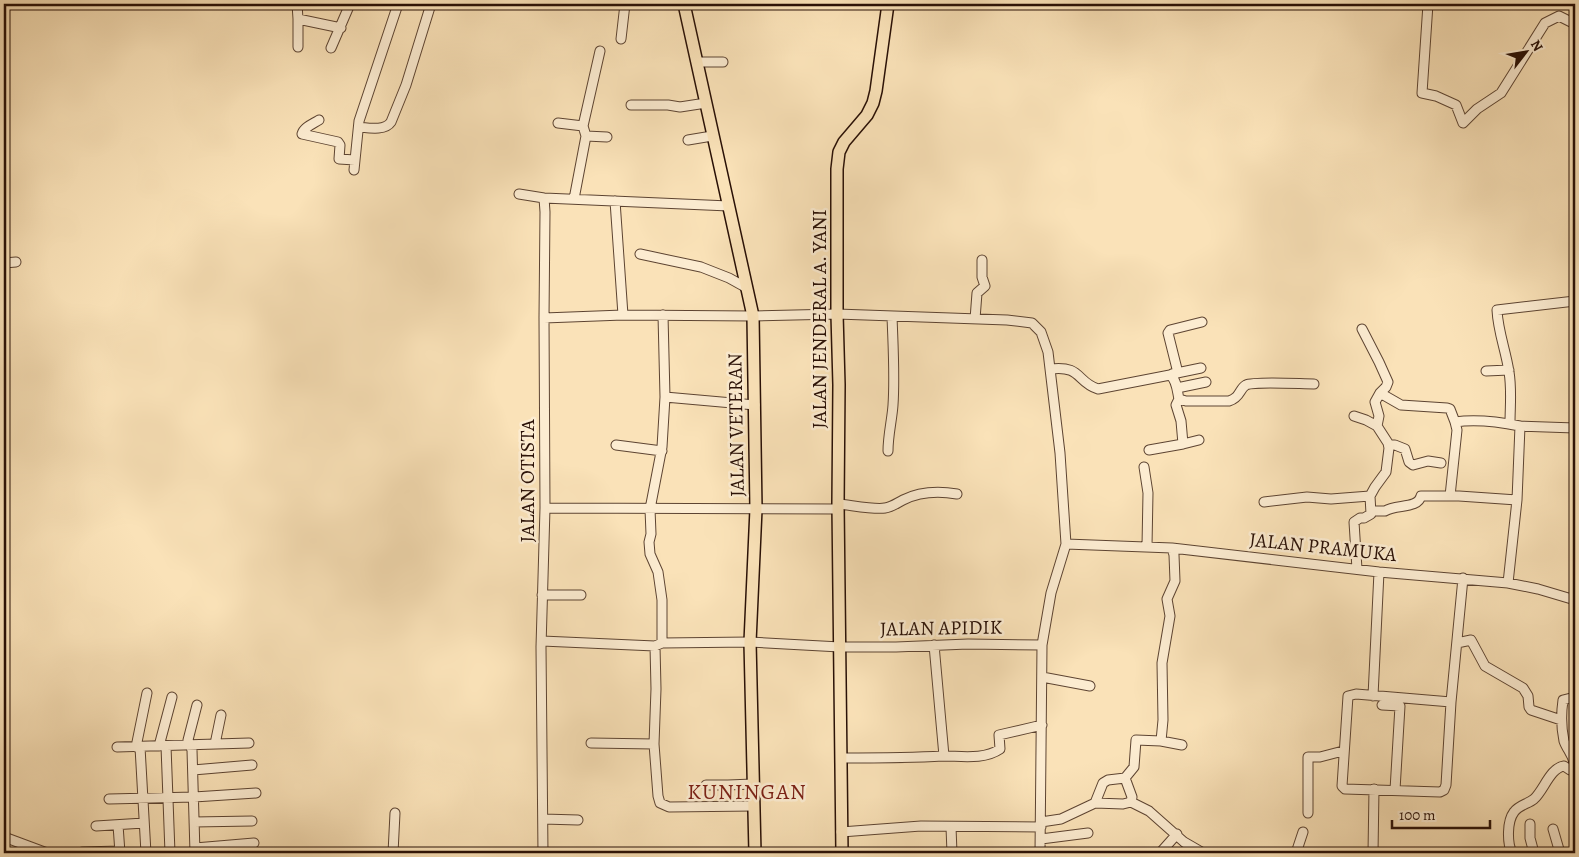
<svg xmlns="http://www.w3.org/2000/svg" width="1579" height="857" font-family="Alegreya,serif">
	<style>
		.lines { fill: none; stroke-linecap: round; stroke-linejoin: round }
		.minor-casing { stroke: #5d4432; stroke-width: 11 }
		.major-casing { stroke: #291006; stroke-width: 14 }
		.minor { stroke: #fcecd1; stroke-width: 9 }
		.major { stroke: #fae2b8; stroke-width: 11 }
		.labels { text-anchor: middle; dominant-baseline: central; stroke-width: 5; stroke-linejoin: round; paint-order: stroke }
		.street-label { font-size: 20px; fill: #291006; stroke: #fcecd1 }
		.quarter-label { font-size: 22px; letter-spacing: 1px; fill: #7a1f14; stroke: #fcecd1 }
	</style>
	<rect width="100%" height="100%" fill="#fae2b8"/>
	<filter id="stains"><feTurbulence type="fractalNoise" baseFrequency=".004" numOctaves="4"/><feColorMatrix values="0 0 0 0 .2 0 0 0 0 .09 0 0 0 0 .02 0 0 0 .5 -.17"/></filter>
	<radialGradient id="worn" r=".72"><stop offset=".6" stop-color="#630" stop-opacity="0"/><stop offset="1" stop-color="#630" stop-opacity=".3"/></radialGradient>
	<g class="lines">
		<defs>
			<path id="minor" d="M297 4 298 19 341 28
				M1428 4 1422 93 1436 96 1456 105 1463 123 1477 109 1501 93 1545 23 1559 16 1575 24
				M621 39 625 4
				M298 47V19
				M331 48 350 4
				M697 62H723
				M631 105H668L680 107 706 103
				M319 120C313 124 304 127 302 134L338 142 340 145 339 159 355 160
				M558 123 583 126
				M359 127C369 128 385 131 391 122L406 85 431 4
				M586 136 607 137
				M688 140 712 136
				M354 170 359 121 398 4
				M519 194 544 198 729 206
				M544 198 545 212 544 318
				M574 199 586 136 583 126 600 51
				M615 201 623 315
				M640 254 701 267 729 278 747 288
				M4 263 16 262
				M975 319 977 293 985 286 982 277V260
				M1050 369C1082 365 1076 382 1098 389L1170 375C1177 380 1177 391 1179 399L1186 401H1229C1241 397 1239 389 1246 385 1255 381 1301 384 1314 384
				M1486 371 1509 370
				M1178 373 1168 333 1170 330 1202 322
				M1172 374 1201 368
				M1177 388 1206 382
				M1380 393 1401 405 1447 408 1450 409 1455 422
				M665 397 755 405
				M1179 399 1176 405 1181 421 1183 444 1199 440
				M1354 416 1366 420 1377 426
				M1510 424C1510 406 1512 390 1509 372 1506 351 1498 332 1497 310L1575 301
				M1520 426 1575 428
				M616 445 662 451
				M1389 445H1395L1405 449 1409 462 1413 465 1428 461 1441 463
				M1149 450 1183 444
				M888 451C888 435 892 420 893 405 895 375 893 346 892 316
				M1144 467 1148 493 1147 546
				M1450 496 1457 430 1455 422C1476 419 1500 422 1520 426L1517 500 1508 583
				M1264 502 1307 497 1331 499 1370 496 1375 487 1386 472 1389 448 1388 443 1377 426 1379 416 1375 402 1380 393 1386 387 1388 382 1379 362 1362 329
				M838 504C850 505 875 510 885 508 892 507 897 503 903 500 919 492 939 491 957 494
				M545 508 838 509
				M1371 511H1385C1396 504 1418 509 1421 496H1459L1517 500
				M1066 544 1172 548 1379 572 1508 583 1538 589 1575 600
				M1357 569 1354 522 1360 518H1364L1371 514 1370 496
				M542 595H581
				M542 641 655 646 662 643 750 642 840 647H896L968 644 1042 645
				M662 643V600L658 572 650 554 649 542 651 534 650 509 662 447 665 397 663 315
				M1457 643 1471 640 1485 666 1523 688 1528 696 1529 707 1531 710 1561 720
				M934 645 944 756
				M655 646 656 689 654 744 658 796 660 803 669 807 754 806
				M1042 677 1090 686
				M1373 696 1379 572
				M1451 702 1356 694 1348 696 1342 786 1345 789 1440 792 1444 790 1446 785 1451 702 1463 578
				M1382 705 1400 706 1395 790
				M1161 741 1163 720 1162 663 1170 616 1167 599 1175 581 1174 555 1172 548
				M591 743 654 744
				M215 744 221 715
				M159 746 172 697
				M166 746 170 853
				M117 747 249 743
				M136 747 147 693
				M140 747 146 853
				M842 758C875 758 909 758 943 756 961 756 984 760 1000 749L999 735 1042 725
				M193 770 252 765
				M706 785H728L753 784
				M109 799 194 797 256 793
				M1131 802 1149 811 1184 842 1203 853
				M1095 803 1103 783 1108 780 1125 778
				M1308 813V757H1320L1343 751
				M543 819 578 820
				M194 822 252 821
				M1041 822 1061 819 1095 803 1123 804 1131 802 1132 797 1125 778 1134 767 1136 740 1161 741 1182 745
				M1530 824V838L1534 853
				M118 825 120 853
				M96 826 144 823
				M951 827 952 853
				M1553 829 1560 853
				M841 832 921 826 1041 827
				M4 837 47 853
				M1041 839 1088 833
				M195 848 254 843
				M82 852 120 851
				M195 853 192 750 188 740 197 705
				M393 853 395 813
				M543 853 541 647 545 508 544 318 623 315 753 316 837 314 1007 320 1032 323 1041 332 1048 352 1060 453 1066 544 1051 593 1042 645 1040 853
				M1160 853 1177 834
				M1296 853 1303 832
				M1373 853 1374 789
				M1512 853C1507 843 1507 821 1514 812 1519 805 1528 804 1534 799 1544 790 1550 768 1564 766L1570 770 1575 768C1575 757 1567 750 1564 741 1561 727 1561 714 1563 700L1575 697"/>
			<path id="major" d="M684 4 753 316 756 509 750 642 755 853
				M842 853 838 504 839 385 837 314V169L839 152 844 142 867 115 873 103 876 91 888 4"/>
		</defs>
		<use href="#minor" class="minor-casing"/>
		<use href="#major" class="major-casing"/>
		<use href="#minor" class="minor"/>
		<use href="#major" class="major"/>
	</g>
	<g class="labels">
		<g class="street-label">
			<text transform="translate(819 319) rotate(-90)">JALAN JENDERAL A. YANI</text>
			<text transform="translate(736 425) rotate(-91)">JALAN VETERAN</text>
			<text transform="translate(527 481) rotate(-90)">JALAN OTISTA</text>
			<text transform="translate(1323 547) rotate(6)">JALAN PRAMUKA</text>
			<text transform="translate(941 628) rotate(-1)">JALAN APIDIK</text>
		</g>
		<g class="quarter-label">
			<text x="747" y="792">KUNINGAN</text>
		</g>
	</g>
	<rect width="1579" height="857" fill="none" stroke="#fae2b8" stroke-width="20"/>
	<rect x="5" y="5" width="1569" height="847" fill="none" stroke="#291006" stroke-width="2.5"/>
	<rect x="10" y="10" width="1559" height="837" fill="none" stroke="#291006"/>
	<g transform="translate(1526 52) rotate(59)" stroke="#fcecd1" stroke-width="4" paint-order="stroke">
	<path d="M0-4L9 19L0 12L-9 19Z" fill="#291006"/>
	<text y="-8" font-size="14" font-weight="bold" text-anchor="middle" fill="#291006">N</text>
	</g>
	<path d="M1392 820v8h98v-8" fill="none" stroke="#291006" stroke-width="2.5"/>
	<text x="1399" y="820" font-size="15" fill="#291006" stroke="#fcecd1" stroke-width="4" paint-order="stroke">100 m</text>
	<rect width="100%" height="100%" filter="url(#stains)"/>
	<rect width="100%" height="100%" fill="url(#worn)"/>
</svg>
